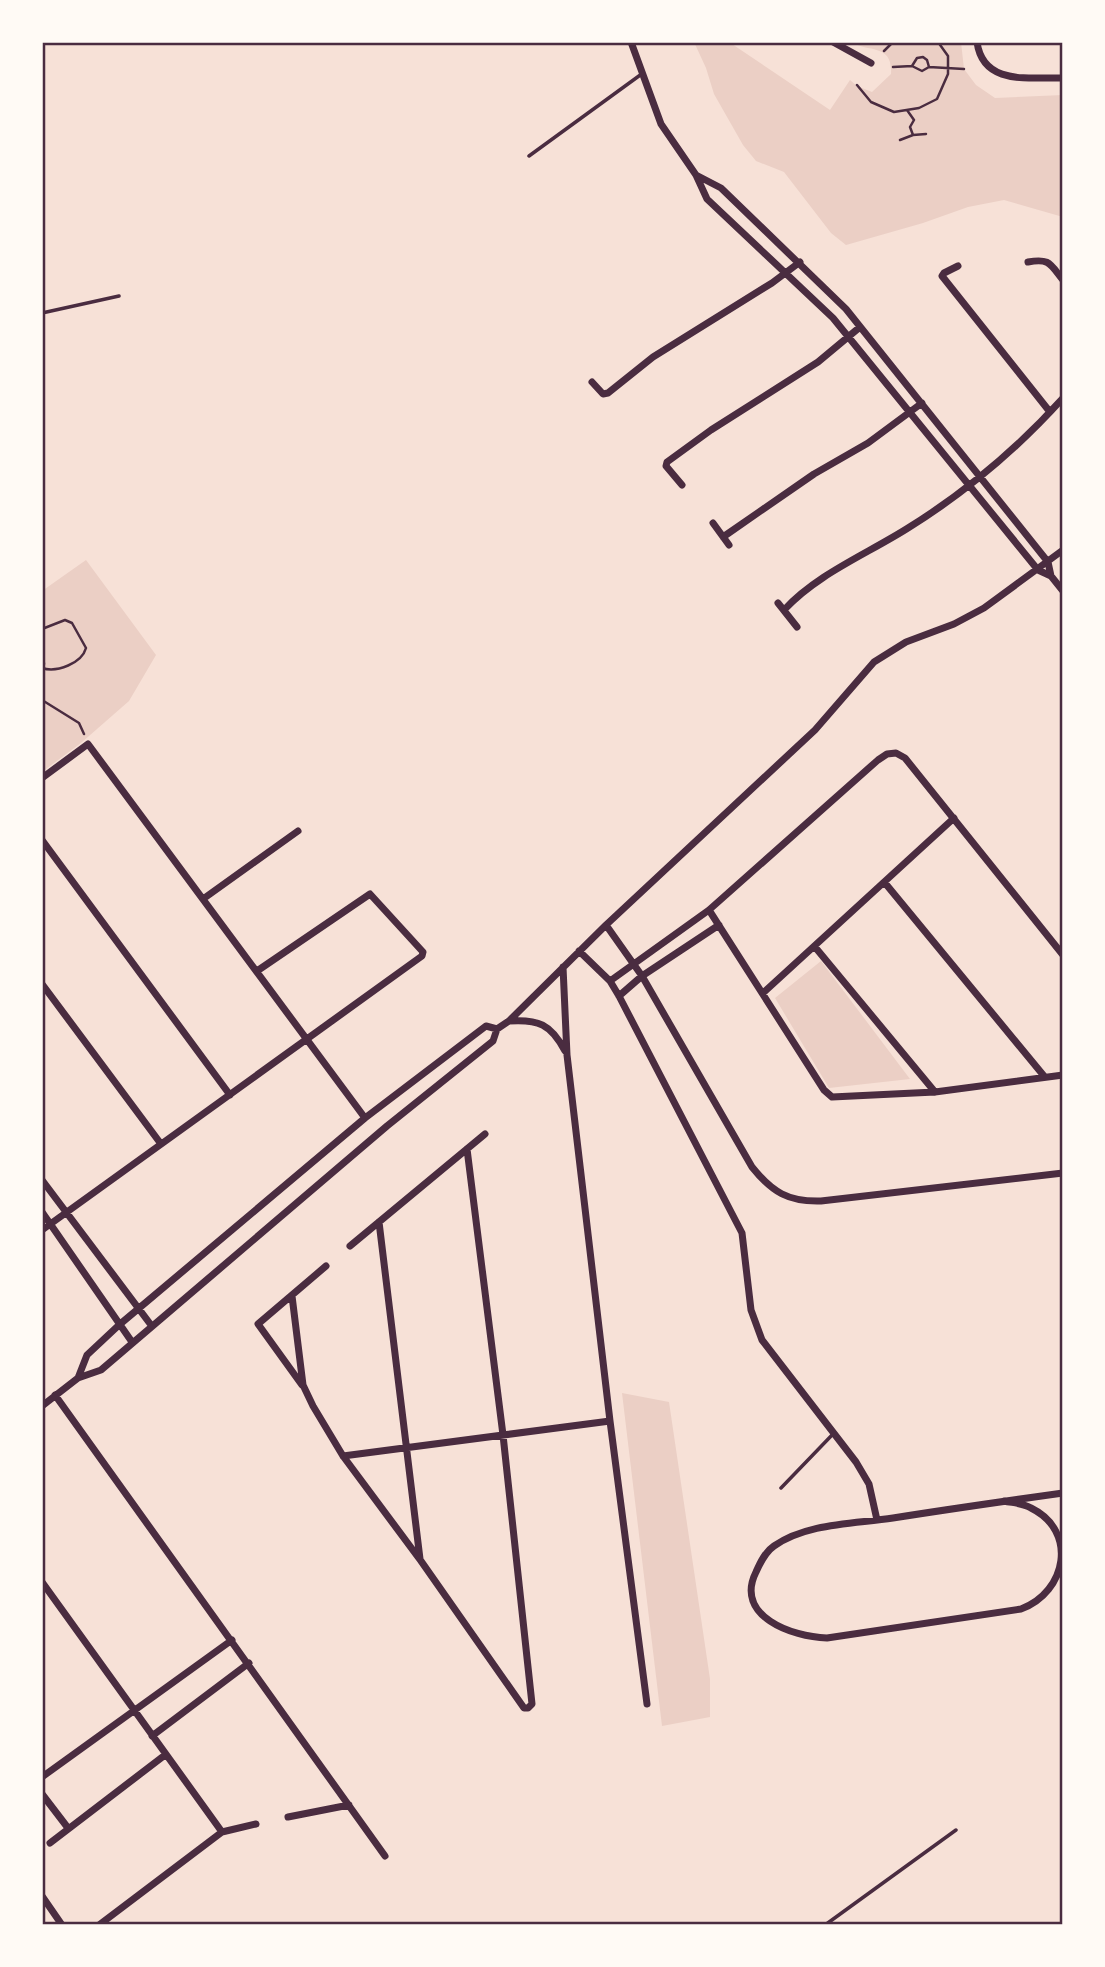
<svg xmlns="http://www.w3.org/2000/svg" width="1105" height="1967" font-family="Karla,sans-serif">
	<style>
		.green { fill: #ebcfc5 }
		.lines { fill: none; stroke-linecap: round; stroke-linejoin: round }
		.path { stroke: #4a2c40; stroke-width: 2.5 }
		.service { stroke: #4a2c40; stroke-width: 3.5 }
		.minor { stroke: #4a2c40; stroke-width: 7 }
		.neatline { fill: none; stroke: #4a2c40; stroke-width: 2.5 }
	</style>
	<rect width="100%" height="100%" fill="#f7e1d7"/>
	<path class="green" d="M694 42H729L830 110 850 80 857 86 872 92 891 74C893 43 868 53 852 42H961L964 69 976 85 995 98 1063 95V217L1004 200 968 207 923 223 846 245 831 233 784 172 756 161 743 145 714 94 706 68Z
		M86 560 156 655 129 701 81 743 42 772V591Z
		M821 961 910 1079 829 1088 775 998Z
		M622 1393 669 1402 710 1679V1717L662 1726Z"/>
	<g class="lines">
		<path class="path" d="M884 51 893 42
			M912 66 917 58 923 57 927 60 929 67
			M893 67 912 66 922 71 929 67 964 69
			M857 85 871 102 894 112 919 108 937 99 948 74V56L938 42
			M907 110 914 120 910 127 913 135 926 134
			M900 140 913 135
			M42 629 65 620 72 623 86 648C82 663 57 673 42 668
			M42 649 44 664 42 667
			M42 700 79 723 84 734"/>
		<path class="service" d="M529 156 643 73
			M42 313 119 296
			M781 1488 833 1434
			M825 1925 956 1830"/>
		<path class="minor" d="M631 42 661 124 696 175 707 199 833 318 1038 570 1051 576
			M833 42 871 63
			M977 42C983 86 1029 77 1063 78
			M696 175 721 188 846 309 1048 562 1051 576 1063 591
			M1028 262C1050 258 1050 264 1063 280
			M958 266 944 273 942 276 1050 412
			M592 382 603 394 608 393 653 357 772 283 800 262
			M682 485 666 466 667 462 711 430 818 362 860 327
			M713 523 729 545
			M723 537 814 474 868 443 922 403
			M778 603 797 627
			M784 610C817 574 867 554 908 528 966 492 1018 448 1063 398
			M42 778 88 744 365 1118
			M42 840 230 1095
			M885 883 1044 1076
			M203 899 298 831
			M709 910 824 1090 832 1097 935 1092 1063 1075
			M606 925 642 976 752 1167C772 1192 788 1202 821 1201L1063 1173
			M815 947 935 1092
			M579 951 610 981 619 996 742 1233 751 1310 762 1340 856 1462 869 1484 877 1520
			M563 967 567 1055 610 1421 647 1704
			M610 981 709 910 878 760 887 754 896 753 905 758 1063 955
			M42 984 161 1144
			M763 993 954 818
			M619 996 642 976 719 925
			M509 1021C538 1019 551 1024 565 1051
			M42 1180 151 1325
			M42 1212 132 1342
			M379 1222 420 1559
			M42 1230 422 956 423 952 370 894 257 971
			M350 1246 485 1134
			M292 1296 303 1385 313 1406 343 1456 421 1561 524 1708H528L532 1704 503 1435 467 1149
			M78 1378 87 1355 119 1325 365 1118 486 1026 497 1029
			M302 1385 258 1324 326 1266
			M55 1395 385 1856
			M42 1406 78 1378 101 1370 387 1126 493 1041 497 1029 509 1021 606 925 815 730 874 662 906 642 954 624 984 608 1063 550
			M343 1456 610 1421
			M1004 1501C1013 1503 1023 1503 1031 1508 1078 1531 1067 1592 1021 1609L827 1638C792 1637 734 1616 756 1572 760 1563 765 1552 774 1546 807 1523 854 1524 893 1518 950 1509 1006 1501 1063 1493
			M42 1582 222 1832
			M152 1736 249 1663
			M42 1777 232 1640
			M42 1794 68 1828
			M288 1817 349 1805
			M50 1843 165 1755
			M42 1896 62 1925
			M99 1925 222 1832 256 1824"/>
	</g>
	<rect width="1105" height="1967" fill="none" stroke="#fffaf5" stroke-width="88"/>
	<rect x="44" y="44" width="1017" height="1879" class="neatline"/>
</svg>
